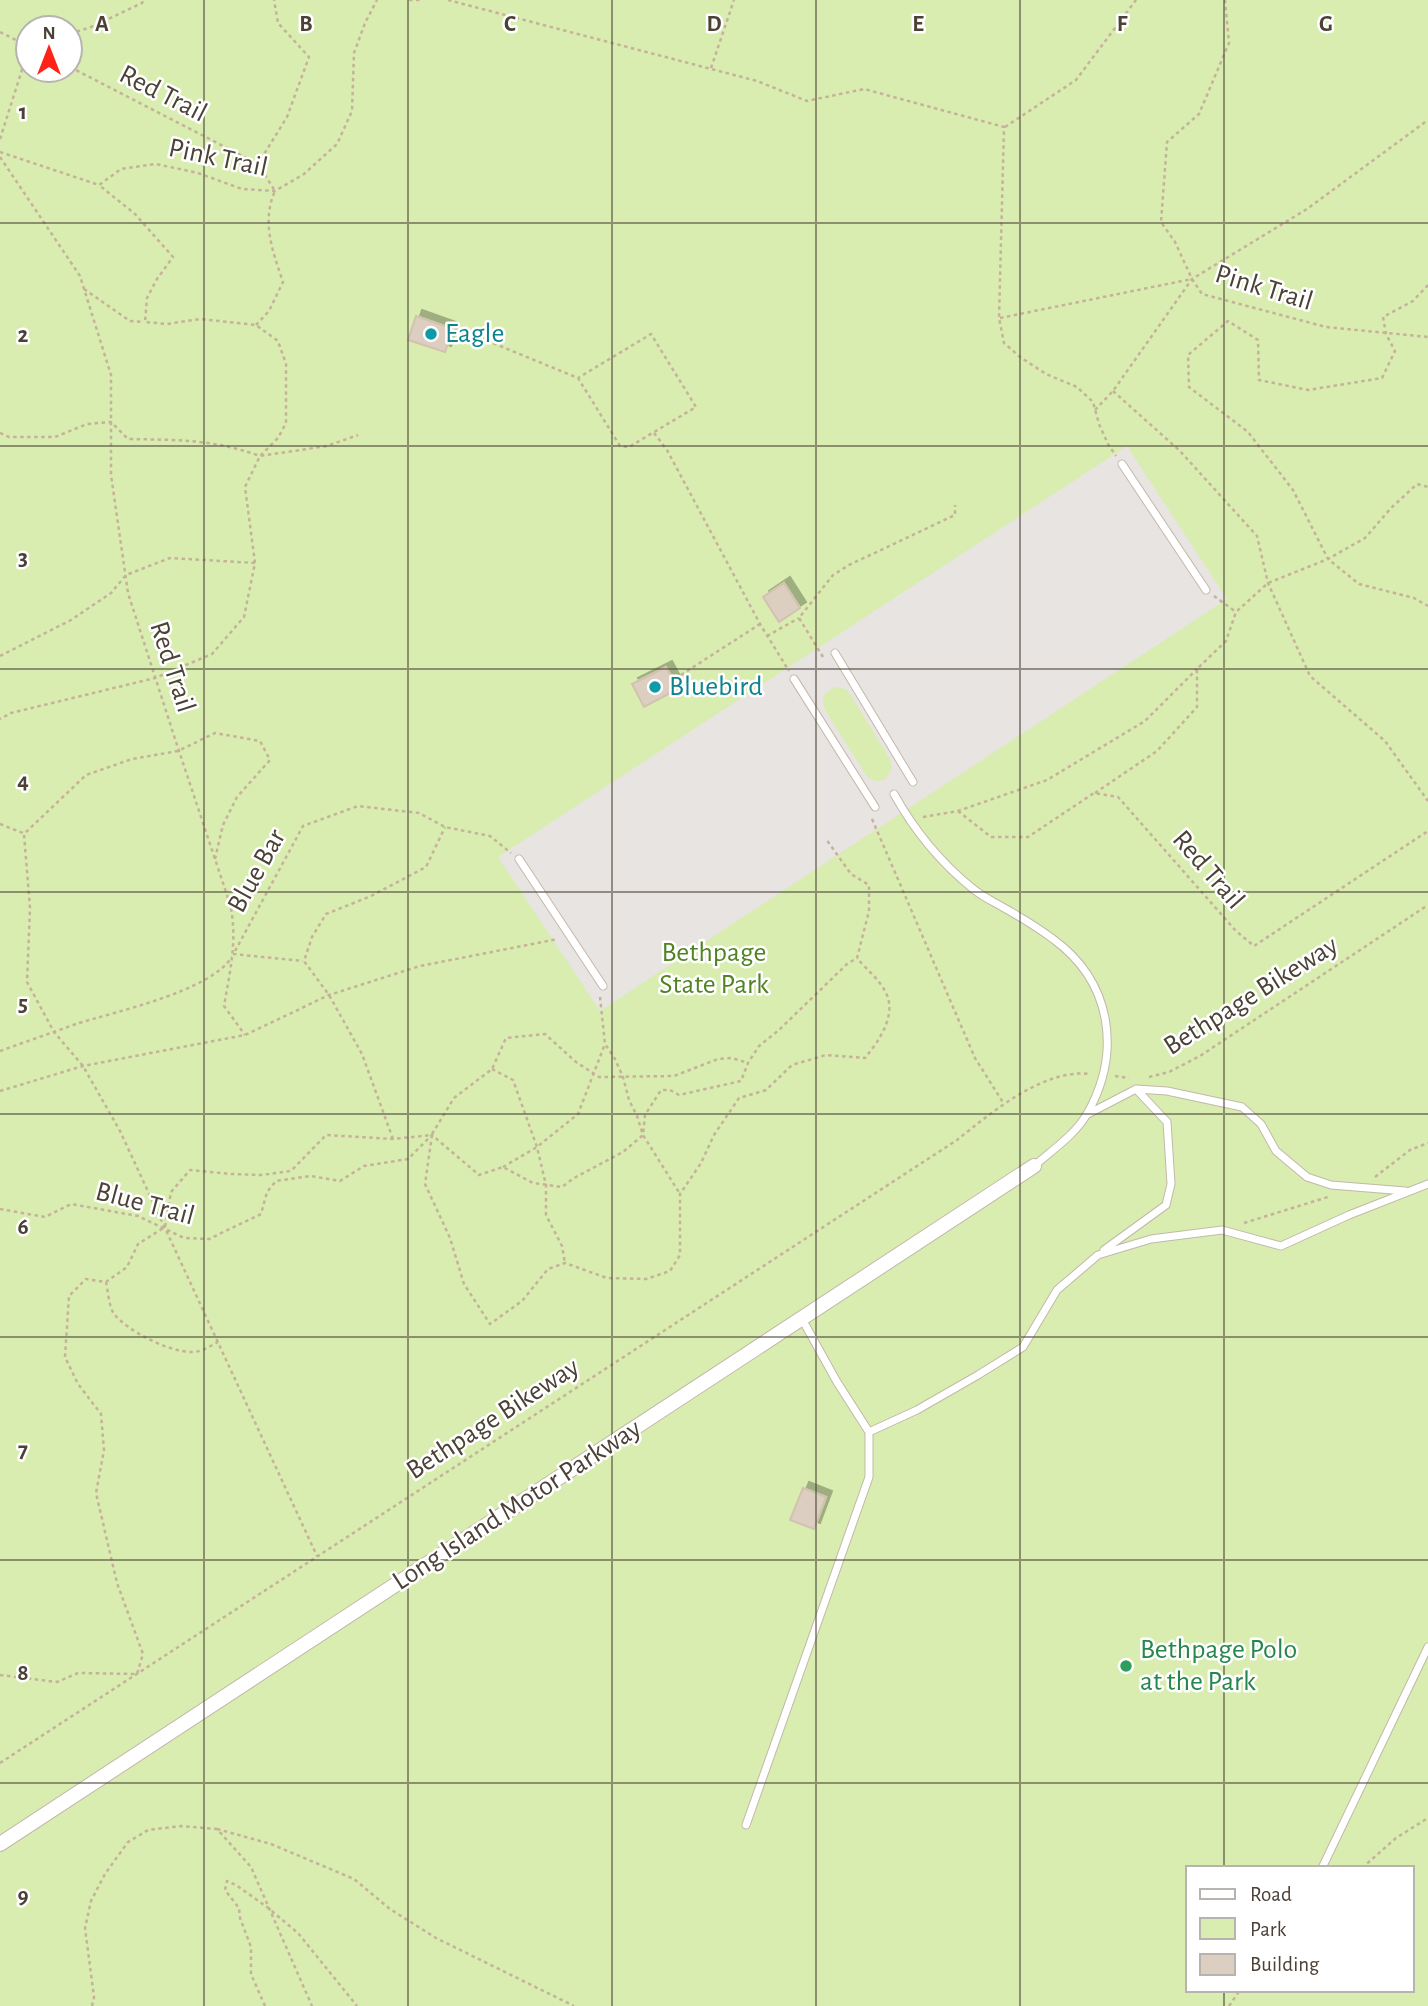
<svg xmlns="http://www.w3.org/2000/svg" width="1428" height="2006" font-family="'Alegreya Sans',sans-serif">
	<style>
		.green { fill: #d8edaf; fill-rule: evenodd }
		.parking { fill: #e7e4e1; fill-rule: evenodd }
		.building { fill: #dccec0; stroke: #d4c2b0; stroke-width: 2; filter: url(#shadow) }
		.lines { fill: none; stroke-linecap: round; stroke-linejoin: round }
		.lane-casing { stroke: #c3b8ab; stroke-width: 9 }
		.street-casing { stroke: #c3b8ab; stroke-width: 16 }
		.path { stroke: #c6b29a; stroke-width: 2.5; stroke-dasharray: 3.5 3.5; stroke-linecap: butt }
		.lane { stroke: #fff; stroke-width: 7 }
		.street { stroke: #fff; stroke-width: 14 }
		.grid { fill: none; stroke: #4b4136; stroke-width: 2; stroke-opacity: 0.55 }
		.culture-dot { fill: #0f9aa8; stroke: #fff; stroke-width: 2.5 }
		.leisure-dot { fill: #2e9e5b; stroke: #fff; stroke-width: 2.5 }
		.labels { text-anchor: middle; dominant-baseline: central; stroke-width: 5; stroke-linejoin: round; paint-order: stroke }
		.street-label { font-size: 28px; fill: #4b4136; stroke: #fff }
		.culture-label { font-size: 28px; fill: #0d838f; stroke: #fff; text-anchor: start }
		.park-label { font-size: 28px; fill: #518323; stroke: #fff }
		.leisure-label { font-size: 28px; fill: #27864d; stroke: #fff; text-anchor: start }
		.grid-label { font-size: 23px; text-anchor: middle; font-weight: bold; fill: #4b4136; stroke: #fff; stroke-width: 5; stroke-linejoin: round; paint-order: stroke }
	</style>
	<defs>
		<filter id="shadow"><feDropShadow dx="6" dy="-6" stdDeviation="0" flood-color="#0004"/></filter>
	</defs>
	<rect width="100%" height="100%" fill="#f6f1e9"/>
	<path class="green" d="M0 0H1428V2006H0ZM28 28H70V70H28ZM1188 1868H1412V1990H1188Z"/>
	<path class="parking" d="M1127 446 1227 599 600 1011 498 857ZM838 687 847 690 850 694 890 759 892 768 886 779 877 781 868 778 825 710 823 702 825 693 833 688Z"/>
	<path class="building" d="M416 316 453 329 445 352 408 340Z
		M784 583 800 608 779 622 763 597Z
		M666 667 678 689 644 707 632 684Z
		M803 1488 826 1497 814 1529 790 1520Z"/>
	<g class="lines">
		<defs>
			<path id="lane" d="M1122 464 1206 590
				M835 653 913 782
				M794 679 875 807
				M894 794C914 830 940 862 972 888 980 895 990 900 999 905 1017 915 1036 926 1053 939 1112 982 1122 1052 1087 1114 1075 1135 1052 1150 1034 1166
				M519 859 603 986
				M1136 1089 1167 1091 1242 1107 1261 1124 1276 1151 1307 1177 1331 1185 1405 1191
				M1086 1115 1136 1089 1167 1122 1171 1184 1166 1205 1104 1250
				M869 1432 917 1410 978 1375 1023 1347 1057 1290 1098 1255 1151 1239 1222 1230 1281 1246 1349 1215 1428 1184
				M746 1825 869 1477V1432L837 1382 802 1319
				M1322 1868 1428 1647"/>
			<path id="street" d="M0 1844 1034 1166"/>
		</defs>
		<use href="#lane" class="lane-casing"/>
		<use href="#street" class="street-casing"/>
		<path class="path" d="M409 0H423
			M448 0 757 81 807 101 864 89 1004 127 999 318 1004 343 1020 357 1046 374 1077 387 1093 402 1099 424 1108 444 1116 456
			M1225 0 1229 43 1199 114 1167 142 1161 222 1175 242 1192 279 1202 294 1326 327 1428 337
			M0 32 28 46
			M70 34 91 27 142 3 144 0
			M70 67 258 164 287 117 309 57 278 23 274 0
			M711 68 734 0
			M1005 127 1076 80 1136 0
			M0 139 28 51
			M0 152 99 185
			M0 157 80 276 111 375V475L128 593 177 745 230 904C238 939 230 971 224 1006L245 1035
			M1428 285 1413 301 1383 317 1386 334 1395 351 1382 378 1308 390 1259 380 1258 340 1228 321 1188 355 1189 387 1248 432 1293 490 1328 559 1359 584 1414 598 1428 606
			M84 289 130 321 144 322
			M1000 318 1192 279
			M256 325 269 311 283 282C273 252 261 222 275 191L258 164
			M461 330 578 378 620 446 629 447 696 407 651 334 578 378
			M1113 391 1180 451 1257 536 1268 583 1310 676 1385 741 1428 801
			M1095 410 1113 391 1192 279 1307 209 1428 120
			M0 433 9 437H55L87 424 111 422 128 439C178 440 212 439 260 456L278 438 286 423V364L278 341 256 325 200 319 167 324 145 322 147 298 157 279 173 257 135 214 99 185 121 169 156 164 198 173 242 189 275 191 304 174 337 144 352 111 354 53 365 23 377 0
			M654 433 667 450 760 624 789 671
			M255 563 245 487 260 456 327 446 358 435
			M1214 596 1236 612
			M767 636 799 618
			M0 656 71 620 111 593 126 575 170 558 255 563 244 617 212 654 155 678 11 713 0 719
			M823 657 799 618 833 575 849 565 955 515V505
			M681 675 760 624
			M1095 793 1157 751 1197 707V669L1226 641 1236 612 1268 583 1328 559 1365 538 1391 508 1417 484 1428 487
			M958 811 991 837H1028L1094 793 1118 797 1236 931 1254 946 1428 831
			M923 817 958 811 1047 780 1145 721 1197 669
			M872 819 975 1058 1004 1104
			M0 824 23 833
			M215 859 223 825 237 797 270 760 260 741 215 733 178 751 132 759 86 775 24 834 30 908 27 982 54 1032 83 1066 120 1131 317 1556
			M235 951 303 826 358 806 419 813 445 827 490 836 511 853
			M233 954 303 961
			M600 997 605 1044 615 1059 623 1077 629 1100 637 1116 643 1135 680 1194
			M0 1051C25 1042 51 1033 76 1024 117 1011 209 992 232 957
			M492 1069 513 1080 537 1147 546 1185V1215L562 1246 565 1263
			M1115 1076 1129 1078
			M1149 1077 1169 1072 1200 1056 1428 905
			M0 1091 83 1066 245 1035 329 995 420 966 558 939
			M432 1134 454 1098 492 1069 506 1038 545 1034 576 1062 599 1077 674 1076 718 1059 732 1058 748 1063
			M393 1139 362 1054 329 995 304 961 312 937 326 914 371 896 426 867 445 827
			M503 1167 537 1147 578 1114 605 1044
			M1375 1177 1410 1150 1428 1143
			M0 1209 45 1217 71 1204 138 1216 184 1238 209 1239 261 1214 267 1192 276 1181 311 1176 340 1181 364 1166 408 1159 432 1135 479 1175 503 1167 533 1183 562 1187 574 1178 623 1152 643 1135 645 1115 661 1090H670L679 1095 741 1081 748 1063 759 1046 779 1030 847 964 857 958 869 911V885L851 874 826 839
			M1244 1223 1328 1197
			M106 1282C108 1291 109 1307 114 1314 129 1332 169 1352 192 1352 202 1352 210 1346 218 1342
			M0 1675 57 1682 78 1673 137 1674 143 1654 117 1583 96 1493 104 1450 101 1414 78 1384 65 1357 69 1296 86 1279 106 1282 127 1267 138 1244 165 1227 171 1192 190 1170 231 1174 261 1175 291 1171 326 1135 393 1139 432 1135 425 1184 450 1238 464 1284 490 1324 522 1301 548 1269 565 1263 607 1278 646 1279 670 1271 680 1255V1194L701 1163 714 1135 739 1098 766 1090 792 1065 826 1055 865 1058C879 1041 897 1015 886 993 880 980 866 969 857 958
			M0 1763 957 1140C992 1112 1044 1068 1091 1074
			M217 1829 271 1844 354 1879 390 1909 436 1938 574 2006
			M1362 1868 1396 1838 1428 1818
			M92 2006 94 1997 85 1928 91 1901 105 1874 128 1842 148 1830 181 1826 217 1829 251 1867 312 2006
			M265 2006 251 1974V1947L240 1918 239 1908 225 1890 227 1881 236 1885 267 1907 298 1933 357 2006
			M1229 2006 1240 1990"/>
		<use href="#lane" class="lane"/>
		<use href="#street" class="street"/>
	</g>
	<path class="grid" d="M204 0V2006M408 0V2006M612 0V2006M816 0V2006M1020 0V2006M1224 0V1868M0 223H1428M0 446H1428M0 669H1428M0 892H1428M0 1114H1428M0 1337H1428M0 1560H1428M0 1783H1428M1224 1990V2006"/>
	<g class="culture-dot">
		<circle cx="431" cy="334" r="7"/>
		<circle cx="655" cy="687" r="7"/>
	</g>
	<circle class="leisure-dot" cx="1126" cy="1666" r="7"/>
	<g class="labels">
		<g class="street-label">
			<text transform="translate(163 94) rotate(27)">Red Trail</text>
			<text transform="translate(218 158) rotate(12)">Pink Trail</text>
			<text transform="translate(1264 288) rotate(17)">Pink Trail</text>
			<text transform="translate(172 667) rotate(72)">Red Trail</text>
			<text transform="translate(1208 870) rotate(49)">Red Trail</text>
			<text transform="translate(257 871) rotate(-61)">Blue Bar</text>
			<text transform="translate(1251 996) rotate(-32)">Bethpage Bikeway</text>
			<text transform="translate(145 1204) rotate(15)">Blue Trail</text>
			<text transform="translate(493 1419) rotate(-33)">Bethpage Bikeway</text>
			<text transform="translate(517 1505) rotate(-33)">Long Island Motor Parkway</text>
		</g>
		<g class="culture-label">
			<text x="445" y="334">Eagle</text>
			<text x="669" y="687">Bluebird</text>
		</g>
		<g class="park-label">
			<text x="714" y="953">Bethpage<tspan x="714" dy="32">State Park</tspan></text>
		</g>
		<g class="leisure-label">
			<text x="1140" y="1650">Bethpage Polo<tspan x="1140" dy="32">at the Park</tspan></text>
		</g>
	</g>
	<g class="grid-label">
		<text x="102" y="31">A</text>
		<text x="306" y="31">B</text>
		<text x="510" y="31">C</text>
		<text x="714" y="31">D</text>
		<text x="918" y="31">E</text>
		<text x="1122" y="31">F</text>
		<text x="1326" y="31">G</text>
		<text x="23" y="119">1</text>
		<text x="23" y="342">2</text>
		<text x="23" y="565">3</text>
		<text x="23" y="788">4</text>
		<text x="23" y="1011">5</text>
		<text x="23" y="1234">6</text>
		<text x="23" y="1457">7</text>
		<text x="23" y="1680">8</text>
		<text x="23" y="1903">9</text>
	</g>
	<rect x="1186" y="1866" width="228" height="126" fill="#ffffff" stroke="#b7b3af" stroke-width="2"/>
	<rect x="1200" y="1889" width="35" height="10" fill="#ffffff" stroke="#b7b3af" stroke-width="2"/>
	<text x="1250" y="1901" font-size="21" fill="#4b4136">Road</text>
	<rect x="1200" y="1918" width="35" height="21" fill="#d8edaf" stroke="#b7b3af" stroke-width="2"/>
	<text x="1250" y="1936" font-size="21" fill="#4b4136">Park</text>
	<rect x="1200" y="1954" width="35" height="21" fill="#dccec0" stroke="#b7b3af" stroke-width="2"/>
	<text x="1250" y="1971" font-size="21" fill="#4b4136">Building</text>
	<g transform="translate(49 49)"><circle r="33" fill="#ffffff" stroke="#b7b3af" stroke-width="2"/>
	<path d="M0-5L12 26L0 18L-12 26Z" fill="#ff2217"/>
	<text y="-10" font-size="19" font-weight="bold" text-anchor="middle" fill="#4b4136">N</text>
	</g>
</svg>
